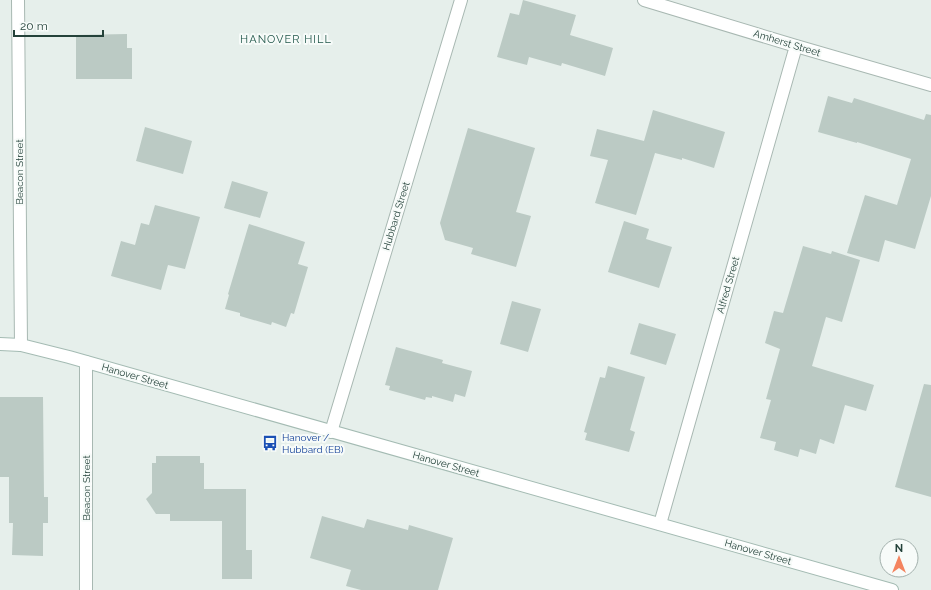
<svg xmlns="http://www.w3.org/2000/svg" width="931" height="590" font-family="Raleway,sans-serif">
	<style>
		.building { fill: #bbcac4 }
		.lines { fill: none; stroke-linecap: round; stroke-linejoin: round }
		.street-casing { stroke: #a8b8b2; stroke-width: 14 }
		.secondary-casing { stroke: #a4bbb3; stroke-width: 14 }
		.street { stroke: #fff; stroke-width: 12 }
		.secondary { stroke: #fff; stroke-width: 12 }
		.labels { text-anchor: middle; dominant-baseline: central; stroke-width: 4; stroke-linejoin: round; paint-order: stroke }
		.street-label { font-size: 10px; fill: #24423a; stroke: #f7fbf9 }
		.transit-label { font-size: 10px; fill: #164399; stroke: #f7fbf9; text-anchor: start }
		.neighbourhood-label { font-size: 11px; letter-spacing: 1px; fill: #1f5548; stroke: #f7fbf9 }
	</style>
	<rect width="100%" height="100%" fill="#e6efeb"/>
	<path class="building" d="M523 0 576 15 570 35 613 48 605 76 562 63 561 66 529 57 527 65 497 57 510 13 519 15Z
		M127 34V48H132V79H76V35Z
		M828 96 852 103 854 98 924 120 926 114 931 115V196L915 249 885 240 879 262 847 253 865 195 897 205 911 159 857 142V143L818 132Z
		M653 110 725 132 714 168 682 158V160L655 153 636 215 595 203 608 160 590 156 597 129 644 141Z
		M145 127 192 141 183 174 136 161Z
		M468 128 535 148 516 212 531 216 516 267 471 254 473 248 445 240 440 223Z
		M232 181 268 192 260 218 224 208Z
		M155 205 200 217 185 269 168 265 161 290 111 276 121 241 135 245 141 223 149 225Z
		M624 221 649 229 646 239 672 247 659 288 608 272Z
		M249 224 305 242 298 264 308 267 294 314 291 313 286 327 272 322 271 325 240 316V313L225 309 229 295 228 294Z
		M803 246 831 254 832 251 860 260 842 322 826 317 812 366 874 385 866 411 845 405 834 444 820 439 816 454 800 449 798 457 774 450 776 442 760 438 771 400 766 399 780 349 765 343 774 311 783 313Z
		M512 301 541 309 528 352 500 344Z
		M639 323 676 334 666 365 630 354Z
		M396 347 443 360 442 363 472 371 465 397 455 394 453 402 432 396V398L426 397 425 400 389 390 390 386 385 385Z
		M608 366 645 377 630 430 635 432 629 452 585 440 587 433 584 432 600 377 605 378Z
		M924 384 931 385V497L895 487Z
		M0 397H43L44 497H48V523H43V556L12 555 13 523H9V477H0Z
		M156 456H200V463H204V489H246V550H252V579H222V521H170V514H156L146 499 152 493V463H156Z
		M322 516 364 528 367 519 408 530 409 525 453 538 438 590H361L346 586 351 570 310 558Z"/>
	<g class="lines">
		<defs>
			<path id="street" d="M18 0 21 345
				M644 0 796 46 931 85
				M86 362V590
				M331 432 461 0
				M660 524 796 46"/>
			<path id="secondary" d="M0 344 21 345 69 357 892 590"/>
		</defs>
		<use href="#street" class="street-casing"/>
		<use href="#secondary" class="secondary-casing"/>
		<use href="#street" class="street"/>
		<use href="#secondary" class="secondary"/>
	</g>
	<defs>
		<symbol id="bus-bare" viewBox="-9 -9 18 18"><path d="M-5-6H5V4H4V6H2V4H-2V6H-4V4H-5ZM-3.5-4V0h7V-4ZM-3.5 1.2v1.5H-2V1.2ZM2 1.2v1.5H3.5V1.2Z" fill="#1a4fb4" stroke="#f7fbf9" stroke-width="2.5" paint-order="stroke"/></symbol>
	</defs>
	<g fill-rule="evenodd">
		<use href="#bus-bare" x="259" y="432" width="22" height="22"/>
	</g>
	<g class="labels">
		<g class="street-label">
			<text transform="translate(787 43) rotate(17)">Amherst Street</text>
			<text transform="translate(19 172) rotate(-90)">Beacon Street</text>
			<text transform="translate(396 216) rotate(-73)">Hubbard Street</text>
			<text transform="translate(728 285) rotate(-74)">Alfred Street</text>
			<text transform="translate(135 376) rotate(16)">Hanover Street</text>
			<text transform="translate(446 464) rotate(16)">Hanover Street</text>
			<text transform="translate(86 488) rotate(-90)">Beacon Street</text>
			<text transform="translate(758 552) rotate(16)">Hanover Street</text>
		</g>
		<g class="transit-label">
			<text x="282" y="437">Hanover /<tspan x="282" dy="12">Hubbard (EB)</tspan></text>
		</g>
		<g class="neighbourhood-label">
			<text x="286" y="39">HANOVER HILL</text>
		</g>
	</g>
	<g transform="translate(899 558)"><circle r="19" fill="#f7fbf9" stroke="#a3b1ad"/>
	<path d="M0-3L7 15L0 10L-7 15Z" fill="#f4845f"/>
	<text y="-6" font-size="11" font-weight="bold" text-anchor="middle" fill="#24423a">N</text>
	</g>
	<path d="M14 30v6h89v-6" fill="none" stroke="#24423a" stroke-width="2"/>
	<text x="20" y="30" font-size="12" fill="#24423a" stroke="#f7fbf9" stroke-width="3" paint-order="stroke">20 m</text>
</svg>
